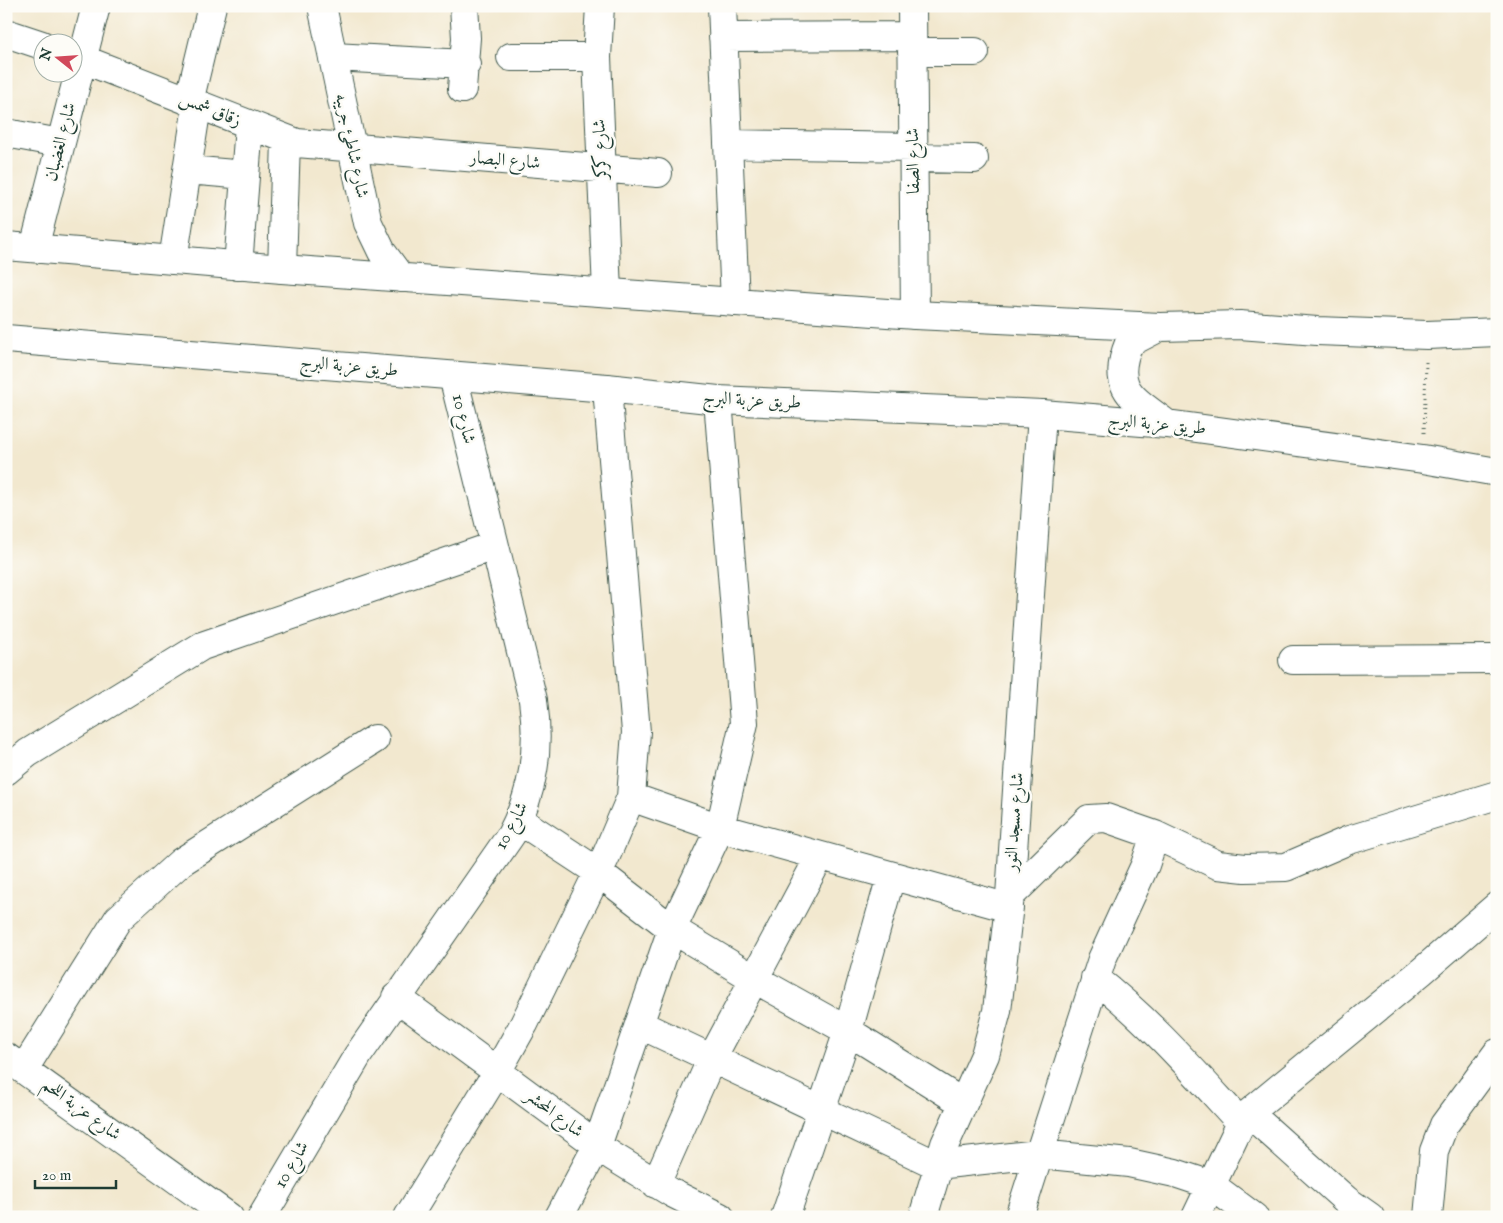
<svg xmlns="http://www.w3.org/2000/svg" width="1503" height="1223" font-family="'IM FELL English',Amiri,serif">
	<style>
		.lines { fill: none; stroke-linecap: round; stroke-linejoin: round }
		.minor-casing { stroke: #3f574b; stroke-width: 30 }
		.tertiary-casing { stroke: #3f574b; stroke-width: 30 }
		.path { stroke: #3f574b; stroke-width: 3; stroke-dasharray: 1 4; stroke-linecap: butt }
		.minor { stroke: #fff; stroke-width: 28 }
		.tertiary { stroke: #fff; stroke-width: 28 }
		.labels { text-anchor: middle; dominant-baseline: central; stroke-width: 5; stroke-linejoin: round; paint-order: stroke }
		.street-label { font-size: 18px; fill: #1f3d34; stroke: #fdfcf7 }
	</style>
	<rect width="100%" height="100%" fill="#fdfcf7"/>
	<filter id="ink" filterUnits="userSpaceOnUse"><feTurbulence type="fractalNoise" baseFrequency=".02" numOctaves="2"/><feDisplacementMap in="SourceGraphic" scale="10" xChannelSelector="R" yChannelSelector="G"/><feConvolveMatrix kernelMatrix="1 2 1 2 8 2 1 2 1" color-interpolation-filters="sRGB"/></filter>
	<filter id="wash" filterUnits="userSpaceOnUse"><feTurbulence type="fractalNoise" baseFrequency=".0096" numOctaves="4" result="noise"/><feDisplacementMap in="SourceGraphic" scale="20" xChannelSelector="R" yChannelSelector="G"/><feGaussianBlur stdDeviation="1.12" result="paint"/><feColorMatrix in="noise" values="0 0 0 0 0 0 0 0 0 0 0 0 0 0 0 0 0 1.4 0 .05"/><feComposite in="paint" operator="in"/></filter>
	<g filter="url(#wash)">
		<rect width="100%" height="100%" fill="#f2e8cf"/>
	</g>
	<g filter="url(#ink)">
		<g class="lines">
			<defs>
				<path id="minor" d="M600 6 597 57 607 292
					M722 6 735 302
					M912 6 915 315
					M6 33 42 45
					M723 37 912 36
					M912 52H975
					M72 55 297 143 658 173
					M333 57 466 64
					M511 57H597
					M462 89 466 38 464 6
					M189 102 212 6
					M6 133 60 143
					M728 144 914 147
					M913 158 974 159
					M188 170 245 175
					M34 248 96 6
					M173 260 197 106
					M238 266 249 126
					M282 269 286 140
					M1293 660 1497 659
					M6 771 28 753 202 646 494 546
					M631 797 720 828 1009 908
					M519 820 598 872 672 929 753 978 848 1031 963 1103
					M1155 835 1218 865 1245 868 1286 867 1349 840 1497 795
					M1010 896 1089 819 1106 818 1155 835 1145 865 1102 959 1019 1217
					M1095 978C1150 1021 1194 1072 1241 1123L1196 1217
					M396 997 612 1156 672 1193 720 1217
					M639 1024 937 1165 1039 1154 1129 1163 1175 1173 1211 1185 1254 1217
					M6 1057 229 1217
					M24 1069 118 919 181 862 375 739
					M1249 1113 1346 1200 1370 1217
					M1241 1123 1249 1113 1421 972 1497 906
					M656 1184 712 1058 820 856
					M262 1217 358 1055 511 835C534 791 540 749 533 700L453 376
					M408 1217 497 1072 524 1024 606 856 631 797 636 732 607 388
					M559 1217 597 1146 672 929 720 828 744 723 718 400
					M785 1217 848 1031 891 876
					M923 1217 945 1144 985 1055 997 1011 1010 896 1042 414
					M1428 1217 1434 1151 1444 1125 1497 1053"/>
				<path id="tertiary" d="M322 6 368 223 382 252 401 278
					M6 246 282 269 915 315 1160 327 1240 325 1317 331 1427 335 1497 332
					M1160 327 1129 343C1110 389 1133 398 1167 424
					M6 339 607 388 718 400 1042 414 1167 424 1423 459 1497 472"/>
			</defs>
			<use href="#minor" class="minor-casing"/>
			<use href="#tertiary" class="tertiary-casing"/>
			<path class="path" d="M1424 433 1426 362"/>
			<use href="#minor" class="minor"/>
			<use href="#tertiary" class="tertiary"/>
		</g>
	</g>
	<g class="labels">
		<g class="street-label">
			<text transform="translate(210 110) rotate(22)">زقاق شمس</text>
			<text transform="translate(61 142) rotate(-76)">شارع الغضبان</text>
			<text transform="translate(351 146) rotate(78)">شارع شاطئ جريبه</text>
			<text transform="translate(601 149) rotate(-92)">شارع كركر</text>
			<text transform="translate(505 161) rotate(5)">شارع البصار</text>
			<text transform="translate(914 161) rotate(-91)">شارع الصفا</text>
			<text transform="translate(349 367) rotate(5)">طريق عزبة البرج</text>
			<text transform="translate(752 401) rotate(3)">طريق عزبة البرج</text>
			<text transform="translate(463 419) rotate(76)">شارع 10</text>
			<text transform="translate(1157 425) rotate(5)">طريق عزبة البرج</text>
			<text transform="translate(1015 822) rotate(-86)">شارع مسجد النور</text>
			<text transform="translate(512 826) rotate(-62)">شارع 10</text>
			<text transform="translate(81 1110) rotate(36)">شارع عزبة اللحم</text>
			<text transform="translate(554 1114) rotate(37)">شارع المحشر</text>
			<text transform="translate(292 1165) rotate(-60)">شارع 10</text>
		</g>
	</g>
	<rect width="1503" height="1223" fill="none" stroke="#fdfcf7" stroke-width="25"/>
	<g transform="translate(58 58) rotate(287)"><circle r="24" fill="#fdfcf7" stroke="#a4b0a9"/>
	<path d="M0-4L9 19L0 12L-9 19Z" fill="#d1495b"/>
	<text y="-8" font-size="14" font-weight="bold" text-anchor="middle" fill="#1f3d34">N</text>
	</g>
	<path d="M35 1180v8h81v-8" fill="none" stroke="#1f3d34" stroke-width="2.5"/>
	<text x="42" y="1180" font-size="15" fill="#1f3d34" stroke="#fdfcf7" stroke-width="4" paint-order="stroke">20 m</text>
</svg>
